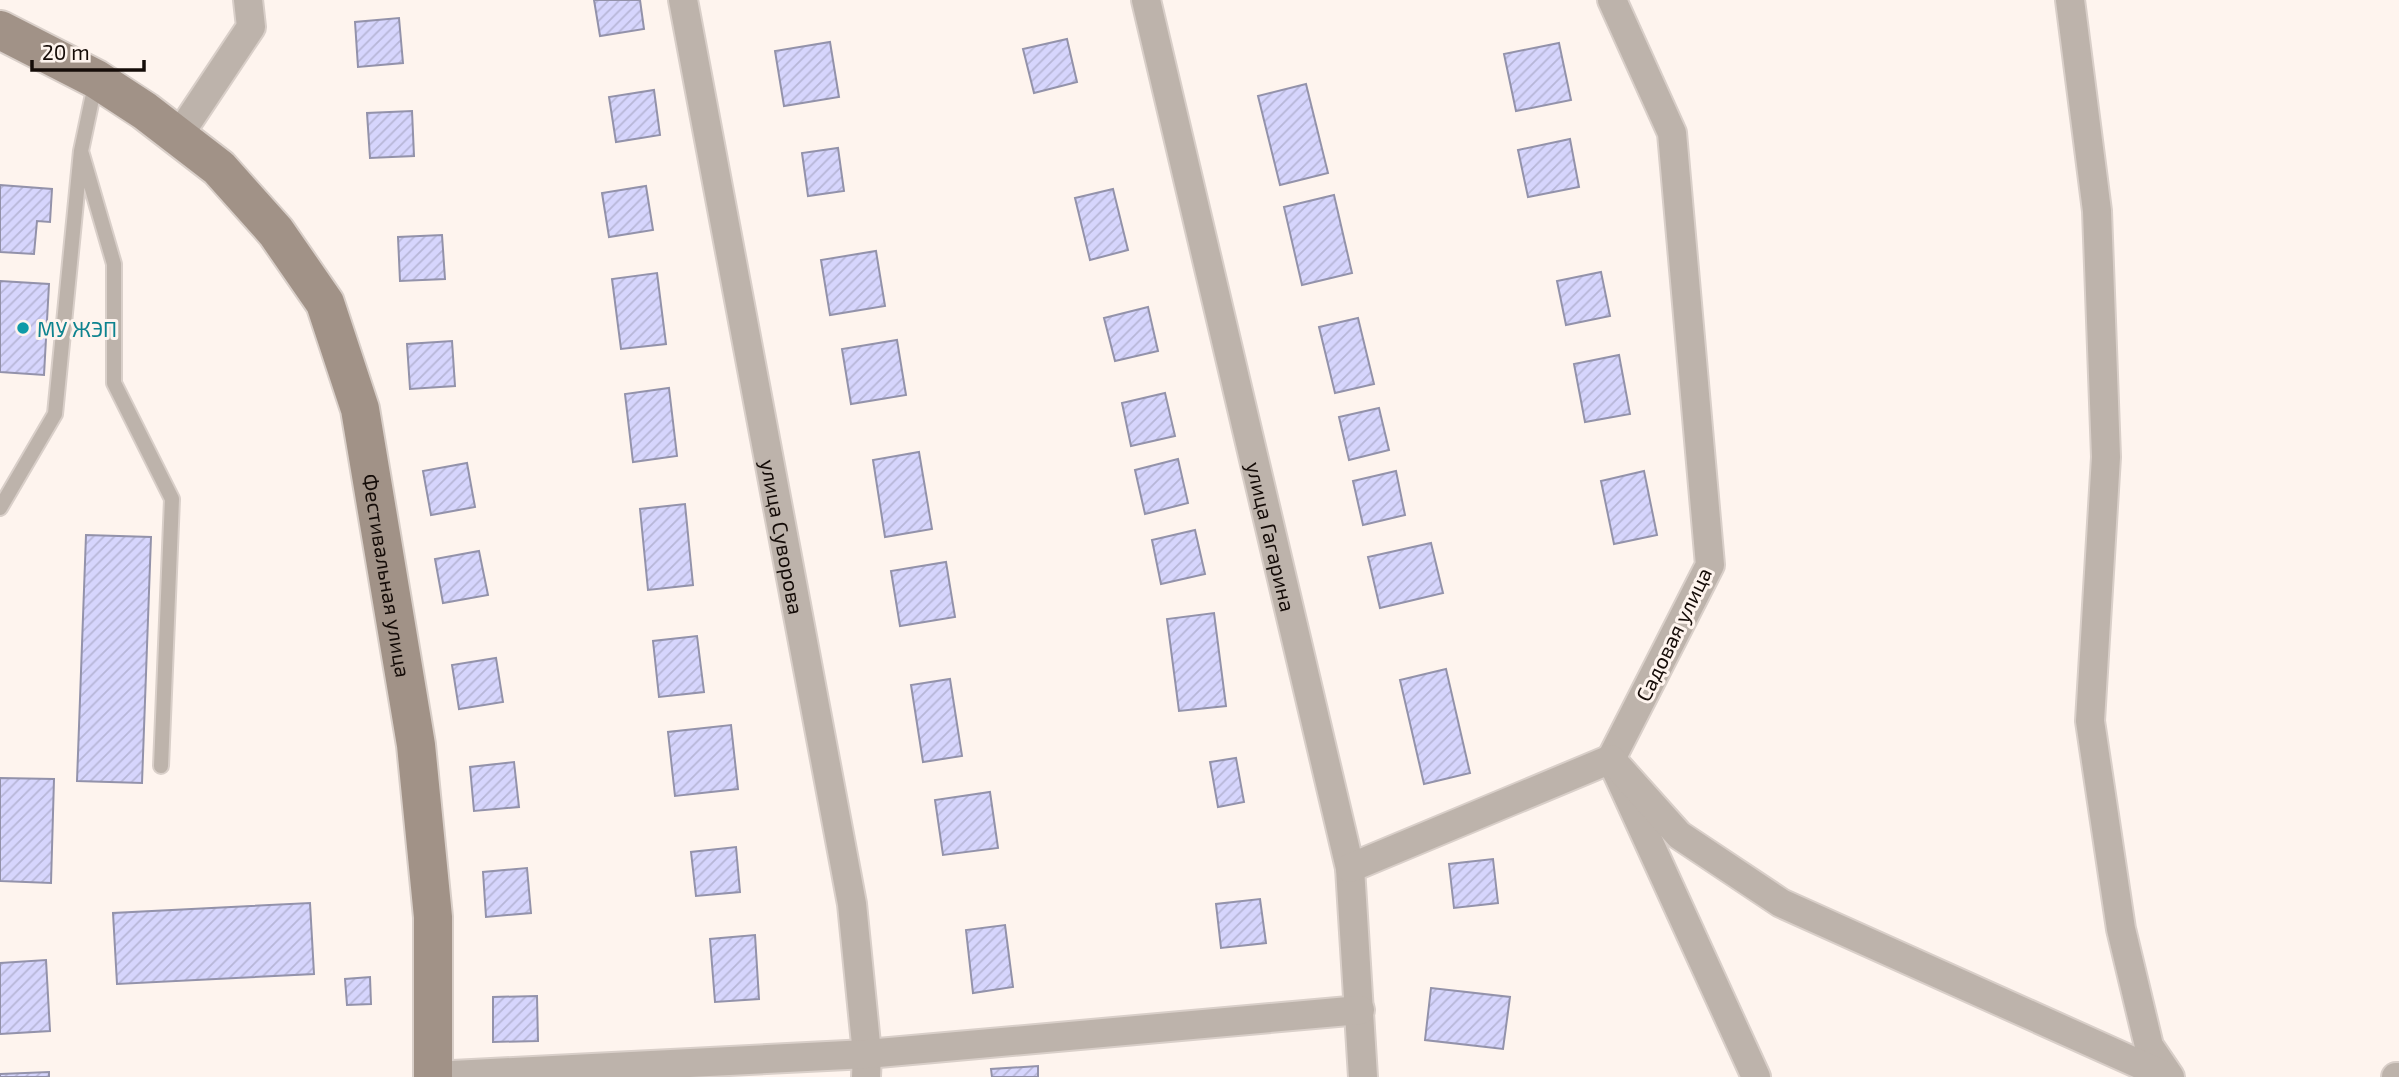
<svg xmlns="http://www.w3.org/2000/svg" width="2399" height="1077" font-family="'Exo 2',sans-serif">
	<style>
		.building { fill: url(#building-hatch); stroke: #9392aa; stroke-width: 2 }
		.lines { fill: none; stroke-linecap: round; stroke-linejoin: round }
		.service-casing { stroke: #d9cfc9; stroke-width: 18 }
		.minor-casing { stroke: #d9cfc9; stroke-width: 32 }
		.secondary-casing { stroke: #d9cfc9; stroke-width: 42 }
		.service { stroke: #bdb3ab; stroke-width: 14 }
		.minor { stroke: #bdb3ab; stroke-width: 28 }
		.secondary { stroke: #a19287; stroke-width: 38 }
		.culture-dot { fill: #0f9aa8; stroke: #fef4ee; stroke-width: 2.5 }
		.labels { text-anchor: middle; dominant-baseline: central; stroke-width: 6; stroke-linejoin: round; paint-order: stroke }
		.culture-label { font-size: 21px; fill: #0d838f; stroke: #fef4ee; text-anchor: start }
		.street-label { font-size: 21px; fill: #150c08; stroke: #fef4ee }
	</style>
	<defs>
		<pattern id="building-hatch" width="6" height="6" patternUnits="userSpaceOnUse" patternTransform="scale(1.75)"><rect width="6" height="6" fill="#d6d5fd"/><path d="M-1 1l2-2M0 6l6-6M5 7l2-2" fill="none" stroke="#b7b6d7"/></pattern>
	</defs>
	<rect width="100%" height="100%" fill="#fef4ee"/>
	<path class="building" d="M594 0H640L644 29 600 36Z
		M399 18 403 63 358 67 355 22Z
		M1067 39 1077 82 1034 93 1023 49Z
		M830 42 839 97 784 106 775 51Z
		M1559 43 1571 100 1516 111 1504 54Z
		M1306 84 1328 173 1280 185 1258 96Z
		M654 90 660 135 616 142 609 97Z
		M412 111 414 156 370 158 367 113Z
		M1570 139 1579 187 1528 197 1518 150Z
		M838 148 844 191 808 196 802 153Z
		M0 185 52 189 50 222 37 221 34 254 0 252Z
		M646 186 653 230 609 237 602 193Z
		M1113 189 1128 250 1090 260 1075 198Z
		M1334 195 1352 273 1302 285 1284 207Z
		M442 235 445 279 400 281 398 237Z
		M876 251 885 306 830 315 821 260Z
		M1601 272 1610 316 1566 325 1557 281Z
		M657 273 666 344 621 349 612 279Z
		M0 281 49 284 44 375 0 372Z
		M1148 307 1158 351 1115 361 1104 318Z
		M1358 318 1374 384 1335 393 1319 327Z
		M897 340 906 395 851 404 842 349Z
		M452 341 455 386 410 389 407 344Z
		M1619 355 1630 414 1585 422 1574 364Z
		M669 388 677 456 633 462 625 394Z
		M1165 393 1175 436 1131 446 1122 403Z
		M1379 408 1389 450 1349 460 1339 417Z
		M919 452 932 529 885 537 873 460Z
		M1178 459 1188 503 1145 514 1135 470Z
		M467 463 475 507 431 515 423 471Z
		M1396 471 1405 515 1363 525 1353 481Z
		M1644 471 1657 535 1614 544 1601 481Z
		M685 504 693 585 648 590 640 509Z
		M1195 530 1205 574 1161 584 1152 540Z
		M86 535 151 537 142 783 77 781Z
		M1431 543 1443 593 1380 608 1368 557Z
		M479 551 488 595 443 603 435 559Z
		M946 562 955 617 900 626 891 571Z
		M1214 613 1226 706 1179 711 1167 619Z
		M697 636 704 692 659 697 653 641Z
		M496 658 503 702 459 709 452 665Z
		M1446 669 1470 773 1424 784 1400 680Z
		M950 679 962 756 923 762 911 685Z
		M731 725 738 789 675 796 668 732Z
		M1236 758 1244 802 1218 807 1210 762Z
		M514 762 519 807 474 811 470 767Z
		M0 778 54 779 51 883 0 881Z
		M990 792 998 848 943 855 935 800Z
		M736 847 740 892 696 896 691 852Z
		M1493 859 1498 903 1454 908 1449 864Z
		M527 868 531 913 486 917 483 872Z
		M1260 899 1266 943 1221 948 1216 904Z
		M310 903 314 974 117 984 113 913Z
		M1005 925 1013 987 973 993 966 930Z
		M755 935 759 999 715 1002 710 939Z
		M46 960 50 1031 0 1034V963Z
		M370 977 371 1004 347 1005 345 979Z
		M1431 988 1510 997 1503 1049 1425 1040Z
		M537 996 538 1041 493 1042V997Z
		M1038 1066V1077H992L991 1069Z
		M49 1072V1077H0V1074Z"/>
	<g class="lines">
		<defs>
			<path id="service" d="M81 151 114 264V383L172 499 161 766
				M0 508 55 414 81 151 96 80"/>
			<g id="minor">
				<path id="s1" d="M683 0 852 904 867 1054 866 1077"/>
				<path id="s2" d="M1146 0 1350 868 1363 1077"/>
				<path d="M1612 0 1672 133 1710 565 1611 759 1756 1077"/>
				<path d="M2070 0 2097 211 2106 457 2090 721 2121 929 2149 1046 2170 1077"/>
				<path d="M179 135 251 27 248 0"/>
				<path d="M1350 868 1611 759 1679 835 1781 903 2168 1077"/>
				<path d="M433 1076 867 1054 1360 1010"/>
				<path d="M2396 1077H2399"/>
			</g>
			<g id="secondary">
				<path id="s3" d="M0 30 96 79 145 111 219 168 276 232 325 303 360 409 416 745 433 917V1077"/>
			</g>
		</defs>
		<use href="#service" class="service-casing"/>
		<use href="#minor" class="minor-casing"/>
		<use href="#secondary" class="secondary-casing"/>
		<use href="#service" class="service"/>
		<use href="#minor" class="minor"/>
		<use href="#secondary" class="secondary"/>
	</g>
	<circle class="culture-dot" cx="23" cy="328" r="7"/>
	<g class="labels">
		<g class="culture-label">
			<text x="37" y="328">МУ ЖЭП</text>
		</g>
		<g class="street-label">
			<text stroke="none"><textPath href="#s2" startOffset="551">улица Гагарина</textPath></text>
			<text stroke="none"><textPath href="#s1" startOffset="546">улица Суворова</textPath></text>
			<text stroke="none"><textPath href="#s3" startOffset="712">Фестивальная улица</textPath></text>
			<text transform="translate(1673 634) rotate(-64)">Садовая улица</text>
		</g>
	</g>
	<path d="M32 60v10h112v-10" fill="none" stroke="#150c08" stroke-width="3.5"/>
	<text x="42" y="60" font-size="21" fill="#150c08" stroke="#fef4ee" stroke-width="5" paint-order="stroke">20 m</text>
</svg>
